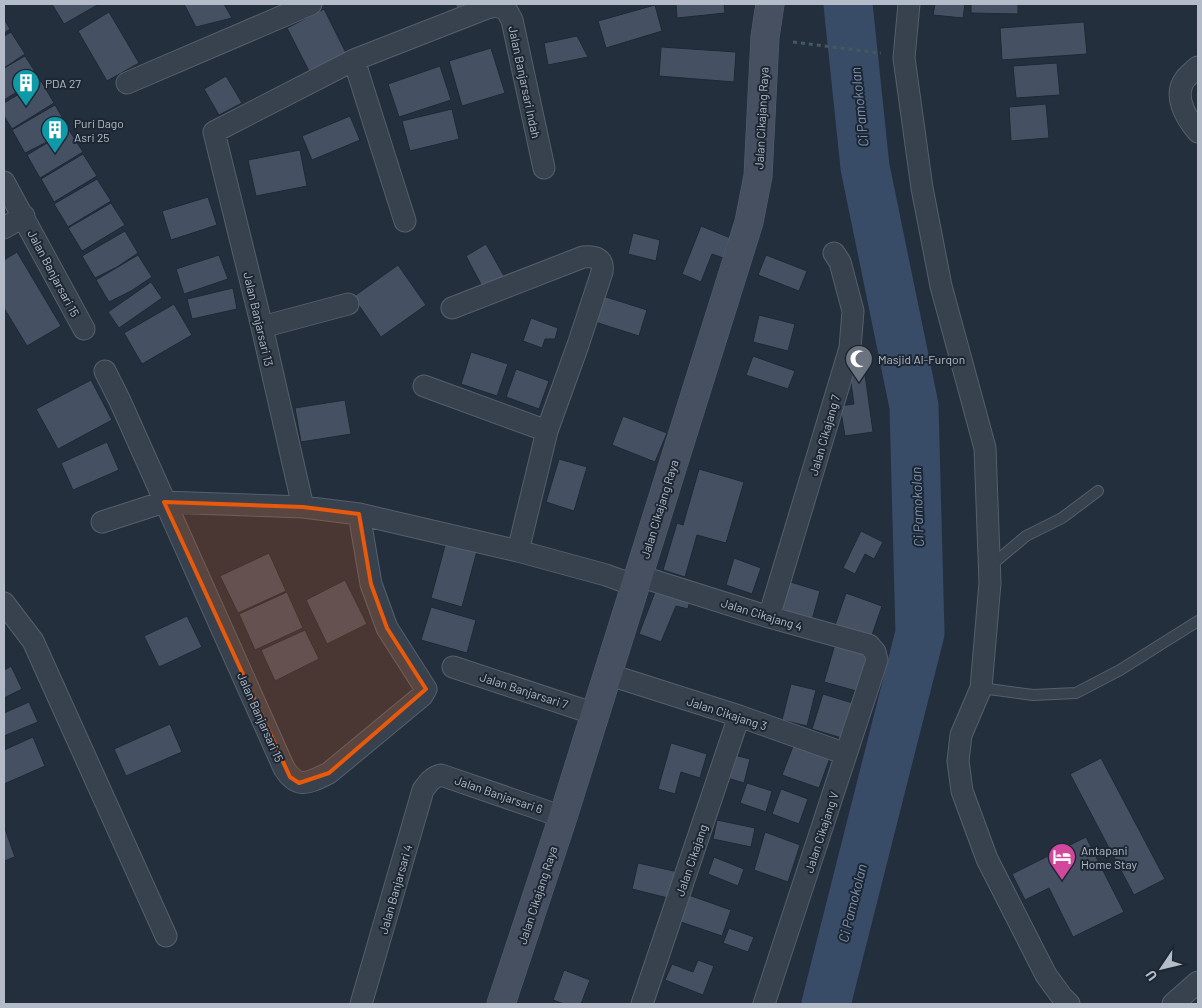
<svg xmlns="http://www.w3.org/2000/svg" width="1202" height="1008" font-family="Barlow,sans-serif">
	<style>
		.lines { fill: none; stroke-linecap: round; stroke-linejoin: round }
		.river { stroke: #394c67; stroke-width: 49 }
		.building { fill: #455162; stroke: #1f2835 }
		.service-casing { stroke: #565f6c; stroke-width: 12 }
		.minor-casing { stroke: #565f6c; stroke-width: 23 }
		.secondary-casing { stroke: #565f6c; stroke-width: 29 }
		.path { stroke: #44595c; stroke-width: 3; stroke-dasharray: 4 4; stroke-linecap: butt }
		.service { stroke: #38414e; stroke-width: 10 }
		.minor { stroke: #38414e; stroke-width: 21 }
		.secondary { stroke: #465061; stroke-width: 28 }
		.marked { fill: #e8590c; fill-opacity: 0.2; stroke: #e8590c; stroke-width: 4; stroke-linejoin: round }
		.labels { text-anchor: middle; dominant-baseline: central; stroke-width: 4; stroke-linejoin: round; paint-order: stroke }
		.street-label { font-size: 12px; fill: #b4bcc9; stroke: #1d2633 }
		.poi-label { font-size: 12px; fill: #b4bcc9; stroke: #1d2633; text-anchor: start }
		.water-label { font-size: 14px; font-style: italic; fill: #7c92b1; stroke: #1d2633 }
	</style>
	<rect width="100%" height="100%" fill="#242f3e"/>
	<g class="lines">
		<path class="river" d="M826 1004 920 633 914 406 865 167 848 4"/>
	</g>
	<path class="building" d="M52 4H99L64 24Z
		M184 4H224L232 18 196 27Z
		M455 4H467L457 8Z
		M676 4H724L725 13 677 18Z
		M935 4H965L963 18 933 15Z
		M971 4H1018V14L971 13Z
		M655 5 662 31 606 48 598 21Z
		M324 9 346 53 309 71 287 28Z
		M109 12 139 63 107 81 78 31Z
		M4 19 10 29 4 33Z
		M1084 22 1087 54 1002 60 1000 28Z
		M11 32 25 54 4 68V36Z
		M577 36 588 57 548 65 544 43Z
		M661 47 736 52 734 82 659 76Z
		M491 48 505 93 462 106 449 61Z
		M25 56 39 78 4 100V68Z
		M1057 63 1060 95 1016 98 1013 66Z
		M440 66 451 100 399 117 388 84Z
		M226 76 242 103 219 115 204 89Z
		M41 81 54 103 12 129 4 116V103Z
		M1046 104 1049 138 1011 141 1009 107Z
		M55 105 68 127 47 142 25 153 12 130Z
		M452 109 459 139 410 151 402 121Z
		M350 116 360 140 312 160 302 136Z
		M69 130 83 152 40 178 27 155Z
		M300 150 307 186 256 196 248 160Z
		M83 154 97 176 54 202 41 179Z
		M97 179 111 201 68 227 54 204Z
		M208 197 217 225 171 240 162 211Z
		M111 203 125 225 82 251 68 228Z
		M701 226 733 239 726 259 712 254 701 282 682 274Z
		M125 231 138 253 117 267 95 278 82 256Z
		M633 233 660 240 656 261 628 254Z
		M486 244 504 276 483 288 466 256Z
		M17 252 61 326 27 346 4 308V260Z
		M138 255 152 277 131 291 109 302 96 280Z
		M219 255 228 279 184 294 176 269Z
		M766 255 807 271 799 291 758 275Z
		M398 265 426 305 381 337 353 297Z
		M151 282 162 298 119 328 108 312Z
		M233 288 237 309 192 319 187 299Z
		M603 296 647 310 639 336 595 322Z
		M174 304 192 335 142 364 124 333Z
		M759 315 795 324 788 351 753 342Z
		M531 318 558 328 555 339H545L542 348 523 341Z
		M471 352 508 364 497 396 461 384Z
		M753 356 795 371 788 389 746 375Z
		M863 360 873 432 845 436 840 406 854 404 848 362Z
		M516 369 549 381 539 409 506 397Z
		M91 380 112 420 58 449 36 409Z
		M345 400 351 434 301 442 295 408Z
		M623 416 667 433 655 462 612 445Z
		M107 442 119 470 73 490 61 463Z
		M559 459 587 467 574 511 546 502Z
		M699 469 744 482 726 543 697 535 685 577 663 570 677 523 683 525Z
		M861 531 883 542 874 559 865 554 855 574 843 568Z
		M446 542 477 551 462 607 431 598Z
		M269 553 286 591 238 613 220 576Z
		M734 558 761 568 752 594 726 585Z
		M345 580 367 624 327 644 306 600Z
		M784 580 820 591 812 620 775 609Z
		M658 584 691 594 688 609 676 606 661 642 639 634Z
		M287 592 303 628 255 650 239 614Z
		M846 593 882 606 871 638 835 625Z
		M431 607 476 620 467 653 421 640Z
		M187 616 202 647 159 667 144 636Z
		M305 630 319 659 275 681 261 650Z
		M835 644 870 654 860 692 824 682Z
		M11 666 22 689 4 698V670Z
		M791 684 816 690 807 726 782 720Z
		M823 694 856 704 845 739 812 729Z
		M29 702 38 722 4 736V713Z
		M170 724 182 752 126 776 114 749Z
		M33 737 45 766 4 784V750Z
		M795 741 831 755 819 788 782 775Z
		M671 743 707 754 700 778 681 772 675 794 658 789Z
		M730 754 750 759 744 783 724 777Z
		M1101 758 1165 879 1134 895 1070 774Z
		M747 783 772 791 766 812 740 803Z
		M781 789 808 799 799 824 772 814Z
		M717 820 755 828 751 847 713 839Z
		M4 826 15 857 4 861Z
		M765 832 800 845 788 882 754 870Z
		M1086 837 1124 912 1073 937 1049 888 1025 900 1012 874Z
		M714 857 744 869 738 886 708 874Z
		M638 863 678 872 672 899 632 889Z
		M683 893 731 910 722 936 675 920Z
		M729 928 754 937 748 952 723 943Z
		M698 960 714 966 703 995 665 980 672 964 693 972Z
		M564 970 590 980 581 1004H564L553 1000Z"/>
	<g class="lines">
		<defs>
			<path id="service" d="M989 567 1026 536 1062 518 1098 491
				M981 688 1033 695 1076 693 1120 670 1198 621"/>
			<path id="minor" d="M909 4 904 58 922 188 941 286 985 448 990 583 981 688 961 735 958 761 962 791 987 859 1046 975 1062 997 1069 1004
				M354 60 405 221
				M1198 67C1194 70 1190 74 1186 78 1172 95 1186 118 1198 132
				M127 83 311 4
				M4 182 84 329
				M4 228 24 216
				M452 308 583 257C595 256 604 258 602 272L578 345 547 431 518 551
				M262 327 348 304
				M105 371 120 401 284 768C298 790 308 783 329 773L422 696 426 689 387 628 371 584 359 514
				M424 386 547 431
				M303 507 262 327 214 132 354 60 487 8 495 6 506 9 512 20 544 168
				M102 522 164 502 303 507 359 514 518 551 606 575 636 586
				M639 576 769 617 869 645 875 652 877 660 764 1004
				M4 603 33 641 166 936
				M769 617 850 348 853 311 840 262 834 253
				M453 667 595 714
				M607 674 739 716 846 754
				M361 1004 423 790C428 783 432 777 441 775L563 817
				M642 1004 739 716
				M1173 1004 1198 982"/>
			<path id="secondary" d="M501 1004 563 817 749 222 758 176 765 37 770 4"/>
		</defs>
		<use href="#service" class="service-casing"/>
		<use href="#minor" class="minor-casing"/>
		<use href="#secondary" class="secondary-casing"/>
		<path class="path" d="M793 42 881 53"/>
		<use href="#service" class="service"/>
		<use href="#minor" class="minor"/>
		<use href="#secondary" class="secondary"/>
	</g>
	<path class="marked" d="M164 502 303 507 359 514 371 584 387 628 426 689 329 773 299 783 290 777Z"/>
	<defs>
		<symbol id="building-pin" viewBox="-11 -11 22 30"><path d="M0 17L-7.5 6A9.5 9.5 0 1 1 7.5 6Z" fill="#0f9aa8" stroke="#1d2633"/><path d="M-4-6H4V6H1V3H-1V6H-4ZM-2.5-4.3h1.7v1.8h-1.7ZM.8-4.3h1.7v1.8H.8ZM-2.5-1h1.7V.8h-1.7ZM.8-1h1.7V.8H.8Z" fill="#fff"/></symbol>
		<symbol id="mosque-pin" viewBox="-11 -11 22 30"><path d="M0 17L-7.5 6A9.5 9.5 0 1 1 7.5 6Z" fill="#6b7280" stroke="#1d2633"/><path d="M3.5-4.9A6 6 0 1 0 3.5 4.9A5 5 0 1 1 3.5-4.9Z" fill="#fff"/></symbol>
		<symbol id="hotel-pin" viewBox="-11 -11 22 30"><path d="M0 17L-7.5 6A9.5 9.5 0 1 1 7.5 6Z" fill="#d1479c" stroke="#1d2633"/><path d="M-6-4.5h1.5V1H6V5H4.5V3h-9V5H-6ZM-4 0a1.8 1.8 0 1 1 3.6 0ZM.5 0V-2.5h3Q6-2.5 6 0Z" fill="#fff"/></symbol>
	</defs>
	<g fill-rule="evenodd">
		<use href="#building-pin" x="10" y="67" width="32" height="43"/>
		<use href="#building-pin" x="39" y="114" width="32" height="43"/>
		<use href="#mosque-pin" x="843" y="343" width="32" height="43"/>
		<use href="#hotel-pin" x="1046" y="841" width="32" height="43"/>
	</g>
	<g class="labels">
		<g class="street-label">
			<text transform="translate(525 82) rotate(78)">Jalan Banjarsari Indah</text>
			<text transform="translate(761 118) rotate(-87)">Jalan Cikajang Raya</text>
			<text transform="translate(54 273) rotate(62)">Jalan Banjarsari 15</text>
			<text transform="translate(259 319) rotate(77)">Jalan Banjarsari 13</text>
			<text transform="translate(824 435) rotate(-74)">Jalan Cikajang 7</text>
			<text transform="translate(659 509) rotate(-73)">Jalan Cikajang Raya</text>
			<text transform="translate(762 614) rotate(17)">Jalan Cikajang 4</text>
			<text transform="translate(524 690) rotate(18)">Jalan Banjarsari 7</text>
			<text transform="translate(727 713) rotate(18)">Jalan Cikajang 3</text>
			<text transform="translate(261 717) rotate(66)">Jalan Banjarsari 15</text>
			<text transform="translate(499 794) rotate(19)">Jalan Banjarsari 6</text>
			<text transform="translate(821 832) rotate(-72)">Jalan Cikajang V</text>
			<text transform="translate(691 860) rotate(-71)">Jalan Cikajang</text>
			<text transform="translate(395 889) rotate(-74)">Jalan Banjarsari 4</text>
			<text transform="translate(537 895) rotate(-72)">Jalan Cikajang Raya</text>
		</g>
		<g class="poi-label">
			<text x="45" y="83">PDA 27</text>
			<text x="74" y="123">Puri Dago<tspan x="74" dy="14">Asri 25</tspan></text>
			<text x="878" y="359">Masjid Al-Furqon</text>
			<text x="1081" y="850">Antapani<tspan x="1081" dy="14">Home Stay</tspan></text>
		</g>
		<g class="water-label">
			<text transform="translate(859 107) rotate(-96)">Ci Pamokolan</text>
			<text transform="translate(917 507) rotate(-92)">Ci Pamokolan</text>
			<text transform="translate(852 903) rotate(-76)">Ci Pamokolan</text>
		</g>
	</g>
	<rect width="1202" height="1008" fill="none" stroke="#b4bcc9" stroke-width="10"/>
	<g transform="translate(1162 968) rotate(235)" stroke="#1d2633" stroke-width="4" paint-order="stroke">
	<path d="M0-4L9 19L0 12L-9 19Z" fill="#b4bcc9"/>
	<text y="-8" font-size="14" font-weight="bold" text-anchor="middle" fill="#b4bcc9">U</text>
	</g>
</svg>
